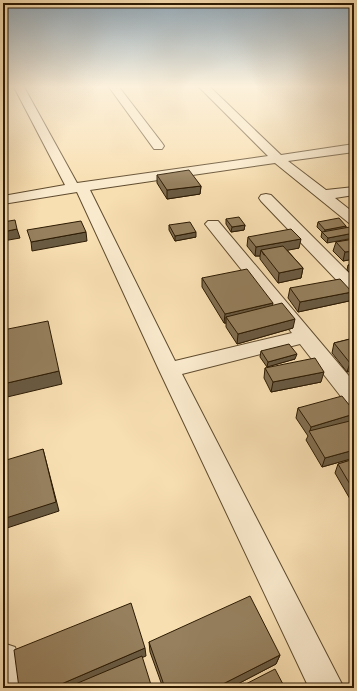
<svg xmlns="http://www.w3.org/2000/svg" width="357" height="691" font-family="'IM FELL Great Primer',serif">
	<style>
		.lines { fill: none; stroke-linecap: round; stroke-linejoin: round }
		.minor-casing { stroke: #5f4b2e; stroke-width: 2 }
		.minor { fill: #faeacd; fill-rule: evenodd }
		.wall { fill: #816e51; stroke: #2c1a02 }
		.shaded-wall { fill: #695a42; stroke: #2c1a02 }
		.building { fill: #96805e; stroke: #2c1a02 }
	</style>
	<rect width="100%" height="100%" fill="#f8dfb2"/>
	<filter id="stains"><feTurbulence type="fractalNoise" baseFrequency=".005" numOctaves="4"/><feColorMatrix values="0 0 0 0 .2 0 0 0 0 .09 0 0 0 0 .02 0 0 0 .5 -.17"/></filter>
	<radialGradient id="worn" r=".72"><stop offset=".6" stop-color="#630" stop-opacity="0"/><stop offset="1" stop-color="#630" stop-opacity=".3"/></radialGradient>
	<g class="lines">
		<defs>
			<path id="minor" d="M14 87H24L77 183 268 156 199 87H210L281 155 354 144V152L288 161 326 190 354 187V195L335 198 354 213V224L349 223 275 163 90 190 175 361 292 333 205 224 208 221H218L354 382V405L346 403 300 344 182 374 344 688H309L159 370 77 192 3 204V196L65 185Z
				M109 87H119L162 143 164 146 162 149H154Z
				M266 194 271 195 354 278V293L348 292 261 201 259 198 261 195Z
				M3 643 15 647 19 659 24 688H3Z"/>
		</defs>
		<use href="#minor" class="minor-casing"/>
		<use href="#minor" class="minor"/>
	</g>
	<path class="wall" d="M157 175 201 186 200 194 167 199 157 183Z
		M226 219 245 225 244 230 231 232 226 224Z
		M318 222 346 226V228L327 243 321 237 322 232 317 227Z
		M169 225 196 237 175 241 169 230Z
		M248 237 299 248 287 250 303 268 301 278 278 283 260 259V256H255L247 246Z
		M354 239V259L343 261 333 251 336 242Z
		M354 264V277L347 270 348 265Z
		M202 278 272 306 293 328 237 344 226 327V323H224L202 287Z
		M290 288 349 301 298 312 288 298Z
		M354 338V370L347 372 332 353 334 343Z
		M261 351 295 359 267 367 260 357Z
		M265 368 321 382 271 392 264 378Z
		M298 408 354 411V417L353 420H354V458L322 467 306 440 308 436 296 418Z
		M354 459V506L335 473 338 464Z
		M149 642 280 655 276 664 230 688H163L150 652Z"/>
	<path class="shaded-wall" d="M201 186 200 194 167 199V190Z
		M245 225 244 230 231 232 232 227Z
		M346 226 345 231 324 234 325 230Z
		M17 229 20 238 3 241V232Z
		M86 232 87 241 32 251 31 242Z
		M196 232V237L175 241V236Z
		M354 233V238L327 243 328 238Z
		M301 239 299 248 264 255 261 250 260 256H255L256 247Z
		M354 251V259L343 261 345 252Z
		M303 268 301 278 278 283 279 273Z
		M352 292 349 301 298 312 300 302Z
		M273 303 271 313 226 317V323H224L225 314Z
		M295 319 293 328 237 344 238 334Z
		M297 354 295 359 267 367 268 362Z
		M354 362V370L347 372 350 363Z
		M59 371 62 384 3 398V384Z
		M324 372 321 382 271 392 273 382Z
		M354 414V417L352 423 310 431 311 427Z
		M43 449 59 511 7 528 3 519Z
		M354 450V458L322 467 325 458Z
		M145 648 146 656 71 688H52Z
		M280 655 276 664 230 688H215Z"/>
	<path class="building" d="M189 170 201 186 167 190 157 175Z
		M239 217 245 225 232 227 226 219Z
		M339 218 346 226 325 230 318 222Z
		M15 220 17 229 3 232V222Z
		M81 221 86 232 31 242 27 230Z
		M190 222 196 232 175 236 169 225Z
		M350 227 354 230V233L328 238 322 232Z
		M291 229 301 239 256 247 248 237Z
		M354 239V251L345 252 336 242Z
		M283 246 303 268 279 273 261 250Z
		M354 264V271L348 265Z
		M247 269 273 303 225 314 202 278Z
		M340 279 352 292 300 302 290 288Z
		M282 303 295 319 238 334 226 317Z
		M48 321 59 371 3 384V330Z
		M354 338V362L350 363 334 343Z
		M289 344 297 354 268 362 261 351Z
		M315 358 324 372 273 382 265 368Z
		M342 396 354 411V414L311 427 298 408Z
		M354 420V450L325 458 309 431Z
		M43 449 56 502 3 519V461Z
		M354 459V491L338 464Z
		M250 596 280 655 215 688H165L149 642Z
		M131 603 145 648 52 688H19L14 650Z
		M142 656 152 688H66Z
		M275 669 285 688H238Z"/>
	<linearGradient id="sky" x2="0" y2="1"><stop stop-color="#93aaba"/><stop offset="0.47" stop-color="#fcf1dc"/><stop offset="1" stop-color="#fcf1dc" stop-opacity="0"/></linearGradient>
	<rect width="357" height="184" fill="url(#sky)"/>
	<rect width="357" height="691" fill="none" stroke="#f8dfb2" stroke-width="16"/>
	<rect x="4" y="4" width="349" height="683" fill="none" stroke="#2c1a02" stroke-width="2"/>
	<rect x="8" y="8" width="341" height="675" fill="none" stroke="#2c1a02"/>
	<rect width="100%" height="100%" filter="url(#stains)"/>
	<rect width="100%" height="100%" fill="url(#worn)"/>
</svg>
